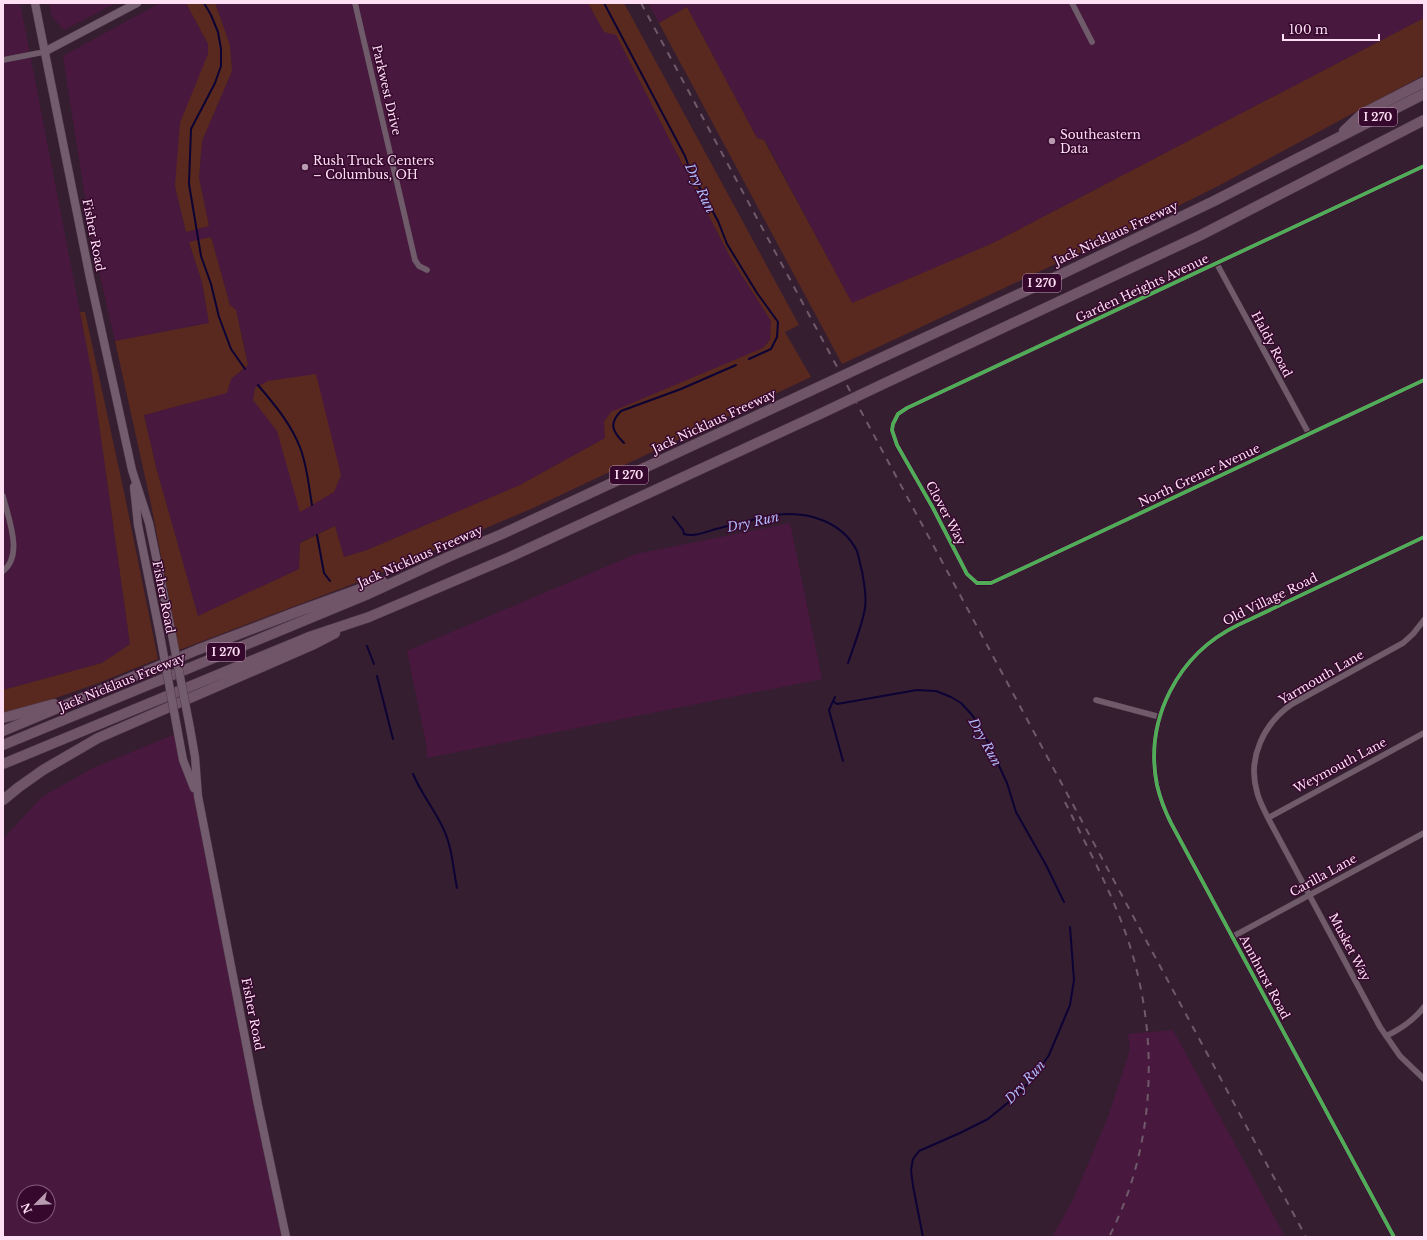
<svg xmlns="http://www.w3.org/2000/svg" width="1427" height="1240" font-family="'Libre Baskerville',serif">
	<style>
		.built { fill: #49183e; fill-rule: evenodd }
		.green { fill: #59291f }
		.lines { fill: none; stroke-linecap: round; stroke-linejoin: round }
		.stream { stroke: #0c0334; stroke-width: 2 }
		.minor-casing { stroke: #4e3949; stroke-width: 6 }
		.secondary-casing { stroke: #4e3949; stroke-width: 9 }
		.motorway-casing { stroke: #4e3949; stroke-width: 11 }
		.minor { stroke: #705b6b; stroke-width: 5.5 }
		.secondary { stroke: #725c6d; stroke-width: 8 }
		.motorway { stroke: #705569; stroke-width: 10 }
		.rail { stroke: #6f5a6a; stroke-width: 2; stroke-dasharray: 7 7; stroke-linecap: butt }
		.secondary-bridge-casing { stroke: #4e3949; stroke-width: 9; stroke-linecap: butt }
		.motorway-bridge-casing { stroke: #4e3949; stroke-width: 11; stroke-linecap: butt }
		.secondary-bridge { stroke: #725c6d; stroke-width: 8 }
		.motorway-bridge { stroke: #705569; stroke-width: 10 }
		.cycleway-casing { stroke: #36082d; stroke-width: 6 }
		.cycleway { stroke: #51ab58; stroke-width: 4 }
		.poi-dot { fill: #b89bb0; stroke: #36082d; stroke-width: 1.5 }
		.labels { text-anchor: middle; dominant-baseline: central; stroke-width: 3; stroke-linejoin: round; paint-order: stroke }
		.shield { fill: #36082d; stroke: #c29eb8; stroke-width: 1 }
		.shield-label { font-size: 11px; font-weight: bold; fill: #fedff4 }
		.street-label { font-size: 12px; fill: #fedff4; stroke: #36082d }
		.poi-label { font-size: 12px; fill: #fedff4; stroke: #36082d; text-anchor: start }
		.water-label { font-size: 13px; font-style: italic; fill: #afb9f9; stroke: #36082d }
	</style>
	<rect width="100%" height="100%" fill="#361e31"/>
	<path class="built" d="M3 3H20L92 374 130 644 102 663 3 690Z
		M49 3H116L64 30 52 17Z
		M160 3H186L208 44V54L175 186 186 232 209 226 199 178 202 141 232 71 230 45 215 3H588L604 32 616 35 730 257 771 321 770 340 763 348 604 422 605 438 520 485 367 550 344 557 335 526 300 542 299 569 198 617 156 467 144 415 226 393 231 379 248 365 243 340 236 310 230 305 211 237 189 243 202 282 209 323 115 341 91 236 63 56Z
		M648 3H1424V18L993 243 852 304 765 140 757 138 687 7 659 23Z
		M790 523 822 679 427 758V748L407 651 636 554Z
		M178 733 198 796 286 1237H3V839L42 797 93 768ZM24 1192H48V1216H24Z
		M1173 1030 1285 1237H1052L1072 1202 1108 1117 1130 1050 1128 1034Z"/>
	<path class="green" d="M186 3H215L230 45 232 71 202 141 199 178 209 226 186 232 175 186 180 123 208 54V44Z
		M588 3H624L799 325 785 332 811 377 533 508 369 578 179 650 151 504 115 341 209 323 202 282 189 242 211 237 230 305 236 310 248 365 231 379 227 393 144 415 156 467 198 616 299 569 300 543 335 526 344 557 367 550 520 485 605 438 604 422 611 412 763 348 770 340 771 321 730 257 616 35 604 32Z
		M687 7 757 138 764 140 852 303 993 243 1424 18V75L1220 185 1160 215 842 364 659 23Z
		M80 312H85L124 492 158 659 96 684 41 703 3 714V690L102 663 130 644 92 374Z
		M316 374 341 475 334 492 300 512 277 431 253 400 255 388 268 381Z"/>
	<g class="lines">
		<path class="stream" d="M204 3 211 15 218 32 221 49V66L215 83 191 129 189 184 201 256 211 284 219 317 231 349 245 369
			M604 3 685 156 690 170 718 221 727 244 757 293 778 322 777 337 771 349 749 359
			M258 385C275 405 292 425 301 450 307 467 309 487 312 505
			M624 443C613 432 608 424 621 411L681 389 736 365
			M673 517 683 530 684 534C695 538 709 530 720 528 738 523 757 518 776 515 807 511 842 521 857 551 859 557 860 565 862 571 864 583 867 596 865 608 862 626 854 645 848 663
			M317 535 324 573 330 581
			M367 646 374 664
			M377 676 393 739
			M835 697 829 710 843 761
			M833 701 837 704 917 690 936 691 951 697 961 703 973 716 989 744 1007 783 1016 812 1046 865 1064 902
			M413 774C421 793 434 809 443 828 452 846 453 868 457 888
			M923 1237 913 1186 911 1170 913 1159 919 1151 960 1133 988 1119 1016 1096 1034 1077 1049 1055 1070 1005 1074 980 1070 927"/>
		<defs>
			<path id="minor" d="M355 3 415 260 419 266 427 270
				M1072 3 1092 42
				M3 60 44 52
				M1424 166 907 408 898 414 893 424 892 430 897 445 933 508 967 574 977 583H991L1032 564 1424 380
				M1217 264 1309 434
				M3 496C8 518 24 555 3 571
				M1424 620 1413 634 1403 643 1292 704C1264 723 1247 758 1257 792 1259 801 1264 809 1268 818L1380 1027 1400 1056 1424 1079
				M1096 700 1160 717
				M1268 818 1424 733
				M1232 937 1424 833
				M1386 1036C1401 1029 1414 1020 1424 1007
				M1394 1237 1171 823C1165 811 1160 798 1157 785 1144 719 1178 654 1238 625L1424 537"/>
			<path id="secondary" d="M35 3 90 278 132 470 149 523 171 630
				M44 52 137 3
				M134 487 138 525 160 635
				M190 728 195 757 198 796 258 1105 286 1237
				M178 733 183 760 194 788"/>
			<path id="motorway" d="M1344 131 1362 114 1424 82
				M870 363 1043 283 1214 201 1424 94
				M881 385 1201 235 1424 120
				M3 718 54 704
				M3 731 197 650 294 613 382 581
				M3 745 366 595 448 557 502 534 810 391
				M3 764 309 637 369 617 510 557 820 414
				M3 800 19 787 43 770 98 738 312 645 335 633"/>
		</defs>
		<use href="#minor" class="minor-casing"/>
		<use href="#secondary" class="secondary-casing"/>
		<use href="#motorway" class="motorway-casing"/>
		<use href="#minor" class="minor"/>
		<use href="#secondary" class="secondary"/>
		<use href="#motorway" class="motorway"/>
		<path class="rail" d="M641 3 1306 1237
			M1065 802C1087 847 1112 892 1128 940 1160 1037 1156 1145 1109 1237"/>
		<defs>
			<path id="secondary-bridge" d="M171 630 190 728
				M160 635 178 733"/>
			<path id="motorway-bridge" d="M810 391 870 363
				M820 414 881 385"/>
		</defs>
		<use href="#secondary-bridge" class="secondary-bridge-casing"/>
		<use href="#motorway-bridge" class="motorway-bridge-casing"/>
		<use href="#secondary-bridge" class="secondary-bridge"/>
		<use href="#motorway-bridge" class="motorway-bridge"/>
		<defs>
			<path id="cycleway" d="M1424 166 907 408 898 414 893 424 892 430 897 445 933 508 967 574 977 583H991L1032 564 1424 380
				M1394 1237 1171 823C1165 811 1160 798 1157 785 1144 719 1178 654 1238 625L1424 537"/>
		</defs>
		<use href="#cycleway" class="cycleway-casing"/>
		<use href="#cycleway" class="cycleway"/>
	</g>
	<g class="poi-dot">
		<circle cx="1052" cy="141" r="4"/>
		<circle cx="305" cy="167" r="4"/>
	</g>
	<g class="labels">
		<g class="shield">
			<rect x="1359" y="108" width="38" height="18" rx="3"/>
			<rect x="1023" y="274" width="38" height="18" rx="3"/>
			<rect x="610" y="466" width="38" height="18" rx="3"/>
			<rect x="207" y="643" width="38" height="18" rx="3"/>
		</g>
		<g class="shield-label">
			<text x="1378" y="117">I 270</text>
			<text x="1042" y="283">I 270</text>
			<text x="629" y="475">I 270</text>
			<text x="226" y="652">I 270</text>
		</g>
		<g class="street-label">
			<text transform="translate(387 90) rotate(77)">Parkwest Drive</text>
			<text transform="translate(1116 233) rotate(-25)">Jack Nicklaus Freeway</text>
			<text transform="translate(94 235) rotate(79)">Fisher Road</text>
			<text transform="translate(1142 288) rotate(-25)">Garden Heights Avenue</text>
			<text transform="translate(1272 344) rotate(62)">Haldy Road</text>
			<text transform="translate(714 421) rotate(-25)">Jack Nicklaus Freeway</text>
			<text transform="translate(1199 475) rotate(-25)">North Grener Avenue</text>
			<text transform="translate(946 513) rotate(62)">Clover Way</text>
			<text transform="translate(420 556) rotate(-24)">Jack Nicklaus Freeway</text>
			<text transform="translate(164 597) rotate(79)">Fisher Road</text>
			<text transform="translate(1270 599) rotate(-26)">Old Village Road</text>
			<text transform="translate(1321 677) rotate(-30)">Yarmouth Lane</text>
			<text transform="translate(122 682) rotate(-22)">Jack Nicklaus Freeway</text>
			<text transform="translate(1340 765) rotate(-28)">Weymouth Lane</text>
			<text transform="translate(1323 875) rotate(-29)">Carilla Lane</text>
			<text transform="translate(1350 947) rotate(62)">Musket Way</text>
			<text transform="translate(1265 977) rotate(62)">Annhurst Road</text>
			<text transform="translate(253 1014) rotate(79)">Fisher Road</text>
		</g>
		<g class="poi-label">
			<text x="1060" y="134">Southeastern<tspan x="1060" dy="14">Data</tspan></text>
			<text x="313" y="160">Rush Truck Centers<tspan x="313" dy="14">– Columbus, OH</tspan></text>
		</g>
		<g class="water-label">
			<text transform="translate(700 188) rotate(65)">Dry Run</text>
			<text transform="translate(753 522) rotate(-12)">Dry Run</text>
			<text transform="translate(985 742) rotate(61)">Dry Run</text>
			<text transform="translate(1025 1082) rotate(-48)">Dry Run</text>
		</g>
	</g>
	<rect width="1427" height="1240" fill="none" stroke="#fedff4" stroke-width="8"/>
	<g transform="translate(36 1204) rotate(246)"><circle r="19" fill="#36082d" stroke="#865e7d"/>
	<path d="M0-3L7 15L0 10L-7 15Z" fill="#b89bb0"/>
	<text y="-6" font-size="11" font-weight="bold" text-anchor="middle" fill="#fedff4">N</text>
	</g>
	<path d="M1283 34v6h96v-6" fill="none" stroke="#fedff4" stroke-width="2"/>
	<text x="1289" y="34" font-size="12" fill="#fedff4" stroke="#36082d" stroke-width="3" paint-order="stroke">100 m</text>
</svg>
